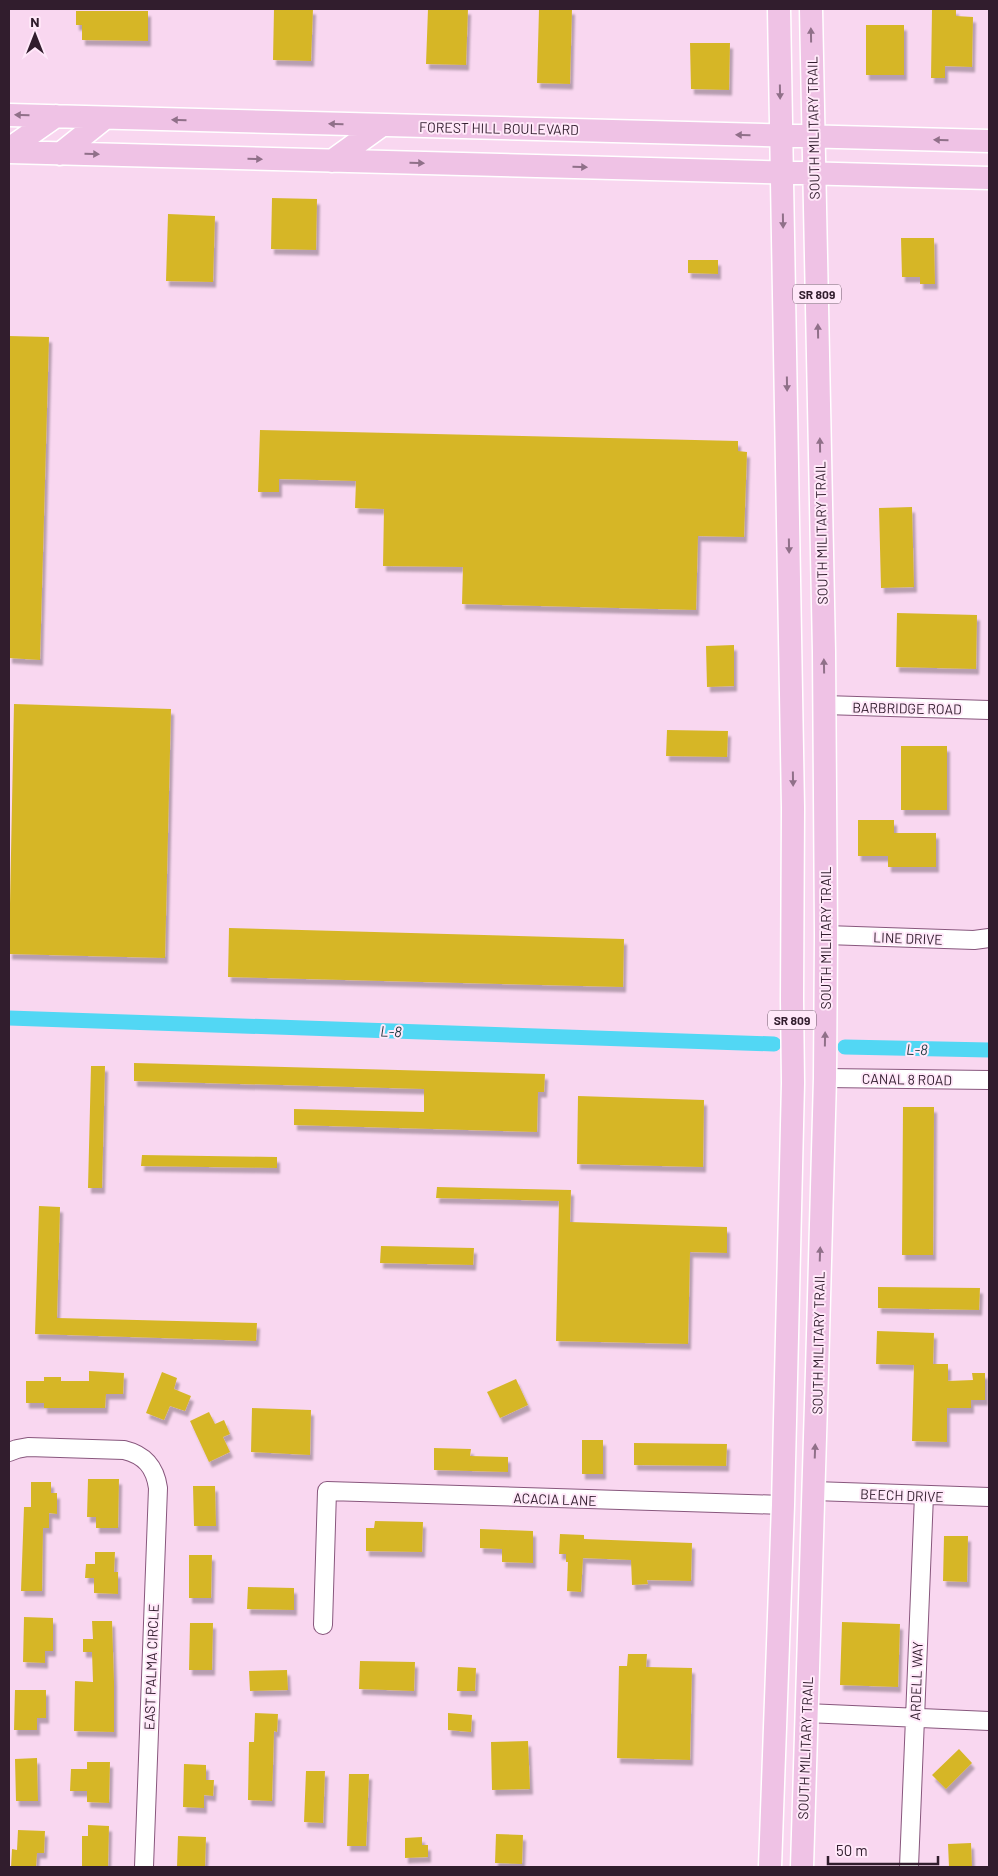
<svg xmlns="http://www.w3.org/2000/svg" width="998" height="1876" font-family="Barlow,sans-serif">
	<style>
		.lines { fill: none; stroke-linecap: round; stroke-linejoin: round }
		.canal { stroke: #52d7f4; stroke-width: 15 }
		.building { fill: #d6b628; filter: url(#shadow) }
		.minor-casing { stroke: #88577d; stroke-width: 20 }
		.major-casing { stroke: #fff; stroke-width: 25 }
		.minor { stroke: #fff; stroke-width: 18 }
		.major { stroke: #efc2e5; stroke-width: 22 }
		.oneway { fill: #907089 }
		.labels { text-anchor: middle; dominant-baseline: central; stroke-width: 4; stroke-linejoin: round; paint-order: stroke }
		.shield { fill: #ffe8f9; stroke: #6f5a6a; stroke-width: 1 }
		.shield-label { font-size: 12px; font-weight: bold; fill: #311d2d }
		.street-label { font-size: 14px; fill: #311d2d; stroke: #ffe8f9 }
		.water-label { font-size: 15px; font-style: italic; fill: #1f3b42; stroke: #ffe8f9 }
	</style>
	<defs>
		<filter id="shadow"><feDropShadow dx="3" dy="5.5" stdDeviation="1" flood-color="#0004"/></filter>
	</defs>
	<rect width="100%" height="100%" fill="#f9d7f0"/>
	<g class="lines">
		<path class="canal" d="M9 1018 774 1044
			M845 1047 989 1050"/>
	</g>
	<path class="building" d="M274 9H313L311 61 273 60Z
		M428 9H468L466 65 426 64Z
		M539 9H572L570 84 537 83Z
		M932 9H956V16L973 17 972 67 945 66V78H931Z
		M76 11H148V41L82 40V25H76Z
		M866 25H904V75H866Z
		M690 43H730L729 90 691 89Z
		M272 198 317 199 316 250 271 249Z
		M168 214 215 216 213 282 166 281Z
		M901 238H934L935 284H920V277H902Z
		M688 260H718V274L688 273Z
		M9 336 49 337 40 660 9 658Z
		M260 430 738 441V451L747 452 744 537 698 536 696 610 462 604 463 567 383 566 384 509 355 508 356 481 279 479V492H258Z
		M912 507 914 587 881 588 879 508Z
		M897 613 977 615 976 669 896 667Z
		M734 645V686L707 687 706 646Z
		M14 704 171 709 165 958 9 954Z
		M667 730 728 731 727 757 666 756Z
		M901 746H947V810H901Z
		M858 820H894V833H936V867H888V856H858Z
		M229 928 624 939 623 987 228 977Z
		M134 1063 545 1074 544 1092H538L537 1132 294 1125V1109L424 1112V1089L134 1081Z
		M91 1066H105L102 1188H88Z
		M578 1096 704 1100 703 1167 577 1164Z
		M903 1107H934L933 1255H902Z
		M142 1155 277 1157V1168L141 1166Z
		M437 1187 571 1190 570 1222 727 1227V1253L690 1252 688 1344 556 1341 559 1201 436 1198Z
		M39 1206 60 1207 57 1318 257 1323 256 1341 35 1334Z
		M381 1246 474 1248 473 1265 380 1263Z
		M878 1287 980 1288 979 1310 878 1308Z
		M877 1331 934 1333 933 1364H948V1381L973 1380 972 1373H985V1400H971V1408H947V1442L912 1441 914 1365 876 1364Z
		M89 1371 124 1373 123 1394H106L105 1408H44V1403H26V1381H44V1377H61V1381H89Z
		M162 1372 177 1378 174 1389 191 1396 185 1411 170 1406 164 1420 146 1413Z
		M516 1379 528 1405 500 1418 487 1392Z
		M252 1408 311 1410 310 1455 251 1452Z
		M209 1412 215 1424 224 1420 230 1434 223 1437 230 1452 209 1462 190 1421Z
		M582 1440H603V1474H582Z
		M634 1443 727 1444 726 1466 634 1465Z
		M434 1448 471 1449 470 1456 508 1457V1472L434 1470Z
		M88 1479H119L118 1528H96V1517H87Z
		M31 1482H51V1493H57V1514L49 1513V1528H43L42 1591H21L24 1507H31Z
		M193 1486H215L216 1526H194Z
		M375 1521 423 1522 422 1552 366 1551V1528H374Z
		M480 1529 533 1531V1563L502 1562V1549L480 1548Z
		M560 1534 584 1535V1539L692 1543 691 1581 647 1580 648 1584 632 1585 631 1560 583 1558 581 1592 567 1591 568 1562H566V1554H559Z
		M944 1536H968L967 1582 943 1581Z
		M95 1552H115L114 1572H118V1594L94 1593V1578H85L86 1564H95Z
		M189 1555H212L211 1598H189Z
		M248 1587 294 1588V1610L247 1609Z
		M24 1617 53 1618V1651H45V1663L23 1662Z
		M92 1621H112L114 1682V1732L74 1731 75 1681 93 1682 92 1652H83V1639H93Z
		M842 1622 900 1624 898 1687 840 1685Z
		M190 1623H213L212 1670H189Z
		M628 1654H647L646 1667 692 1668 690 1760 617 1758 619 1666H627Z
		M360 1661 415 1662 414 1691 359 1689Z
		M458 1667 476 1668 475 1691H457Z
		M287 1670 288 1690 250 1691 249 1671Z
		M15 1690H46V1718H37V1730H14Z
		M255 1713 278 1714 277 1732 274 1731 272 1801 248 1800 249 1742H254Z
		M448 1713 472 1715 471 1732 448 1730Z
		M528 1741 530 1789 492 1790 491 1742Z
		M959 1749 972 1763 946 1789 932 1775Z
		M37 1758 38 1801H16L15 1759Z
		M87 1762H110L109 1803 87 1802V1791H70L71 1769H87Z
		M184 1764 206 1765V1780H214L213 1796 204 1795V1808L183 1807Z
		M306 1771H325L323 1823 304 1822Z
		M349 1774H369L366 1846H347Z
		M88 1825 109 1826 108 1867H82V1836H88Z
		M18 1830 45 1831 44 1853H37L36 1867H11L12 1849 17 1850Z
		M496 1834 523 1835 522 1864 495 1863Z
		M178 1836 206 1837 205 1866 177 1867Z
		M422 1837V1845H428V1857L405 1858V1838Z
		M971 1843 972 1867H949L948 1844Z"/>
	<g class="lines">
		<defs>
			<path id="minor" d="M824 705 989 710
				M826 935 974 940 989 938
				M825 1078 989 1080
				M9 1452 17 1449 28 1447 124 1450C145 1455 155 1467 158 1488L144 1867
				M814 1491 989 1497
				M323 1625 327 1491 783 1505
				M806 1713 989 1721
				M909 1867 924 1495"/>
			<path id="major" d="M9 115 989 141
				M9 149 56 116
				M9 152 989 178
				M60 154 105 118
				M332 161 382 125
				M770 1867 783 1505 793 1083 792 999 793 808 779 9
				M802 1867 817 1371 825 1078 826 935 824 652 811 9"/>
		</defs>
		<use href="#minor" class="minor-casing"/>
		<use href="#major" class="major-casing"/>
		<use href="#minor" class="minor"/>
		<use href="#major" class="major"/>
	</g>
	<defs><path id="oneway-solid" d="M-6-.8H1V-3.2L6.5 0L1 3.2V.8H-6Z" transform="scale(1.25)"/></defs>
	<g class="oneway">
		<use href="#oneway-solid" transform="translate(811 35) rotate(-91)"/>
		<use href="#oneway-solid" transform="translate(780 92) rotate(89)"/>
		<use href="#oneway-solid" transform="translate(22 115) rotate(-178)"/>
		<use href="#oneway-solid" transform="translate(179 120) rotate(-179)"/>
		<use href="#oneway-solid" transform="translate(336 124) rotate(-178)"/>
		<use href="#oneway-solid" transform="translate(743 135) rotate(-179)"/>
		<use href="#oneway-solid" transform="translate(941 140) rotate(-179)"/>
		<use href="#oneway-solid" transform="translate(92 154) rotate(2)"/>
		<use href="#oneway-solid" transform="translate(255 159) rotate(1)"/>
		<use href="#oneway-solid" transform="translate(417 163) rotate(1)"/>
		<use href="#oneway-solid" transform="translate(580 167) rotate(1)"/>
		<use href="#oneway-solid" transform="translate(783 221) rotate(89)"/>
		<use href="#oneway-solid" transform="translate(818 331) rotate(-91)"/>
		<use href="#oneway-solid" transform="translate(787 384) rotate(89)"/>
		<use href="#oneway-solid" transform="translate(820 445) rotate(-91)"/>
		<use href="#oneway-solid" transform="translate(789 546) rotate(89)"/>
		<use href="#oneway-solid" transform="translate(824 666) rotate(-91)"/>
		<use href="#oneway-solid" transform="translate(793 779) rotate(89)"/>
		<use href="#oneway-solid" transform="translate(825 1039) rotate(-89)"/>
		<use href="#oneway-solid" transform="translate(820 1254) rotate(-88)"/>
		<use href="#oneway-solid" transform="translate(815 1451) rotate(-88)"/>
	</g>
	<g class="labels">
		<g class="shield">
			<rect x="793" y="284.5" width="48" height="19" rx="4"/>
			<rect x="768" y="1010.5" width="48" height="19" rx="4"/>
		</g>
		<g class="shield-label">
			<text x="817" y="294">SR 809</text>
			<text x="792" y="1020">SR 809</text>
		</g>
		<g class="street-label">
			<text transform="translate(499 128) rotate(1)">FOREST HILL BOULEVARD</text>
			<text transform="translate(813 128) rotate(-91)">SOUTH MILITARY TRAIL</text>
			<text transform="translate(821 533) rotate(-91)">SOUTH MILITARY TRAIL</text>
			<text transform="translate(907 708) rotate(1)">BARBRIDGE ROAD</text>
			<text transform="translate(825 938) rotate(-90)">SOUTH MILITARY TRAIL</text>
			<text transform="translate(908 938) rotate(2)">LINE DRIVE</text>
			<text transform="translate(907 1079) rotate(1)">CANAL 8 ROAD</text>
			<text transform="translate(818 1343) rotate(-89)">SOUTH MILITARY TRAIL</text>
			<text transform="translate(902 1495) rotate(2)">BEECH DRIVE</text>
			<text transform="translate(555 1499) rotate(2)">ACACIA LANE</text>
			<text transform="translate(151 1667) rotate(-88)">EAST PALMA CIRCLE</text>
			<text transform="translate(916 1681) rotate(-88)">ARDELL WAY</text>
			<text transform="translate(805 1748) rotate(-88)">SOUTH MILITARY TRAIL</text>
		</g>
		<g class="water-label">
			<text transform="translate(391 1031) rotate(2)">L-8</text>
			<text transform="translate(917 1049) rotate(1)">L-8</text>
		</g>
	</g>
	<rect width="998" height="1876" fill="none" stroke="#311d2d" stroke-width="20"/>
	<g transform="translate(35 35)" stroke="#ffe8f9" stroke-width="4" paint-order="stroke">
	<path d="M0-4L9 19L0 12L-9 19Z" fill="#311d2d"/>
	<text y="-8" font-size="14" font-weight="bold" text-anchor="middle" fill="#311d2d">N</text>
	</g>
	<path d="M828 1856v8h110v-8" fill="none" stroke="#311d2d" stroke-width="2.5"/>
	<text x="836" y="1856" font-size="15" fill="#311d2d" stroke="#ffe8f9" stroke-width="4" paint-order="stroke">50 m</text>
</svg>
